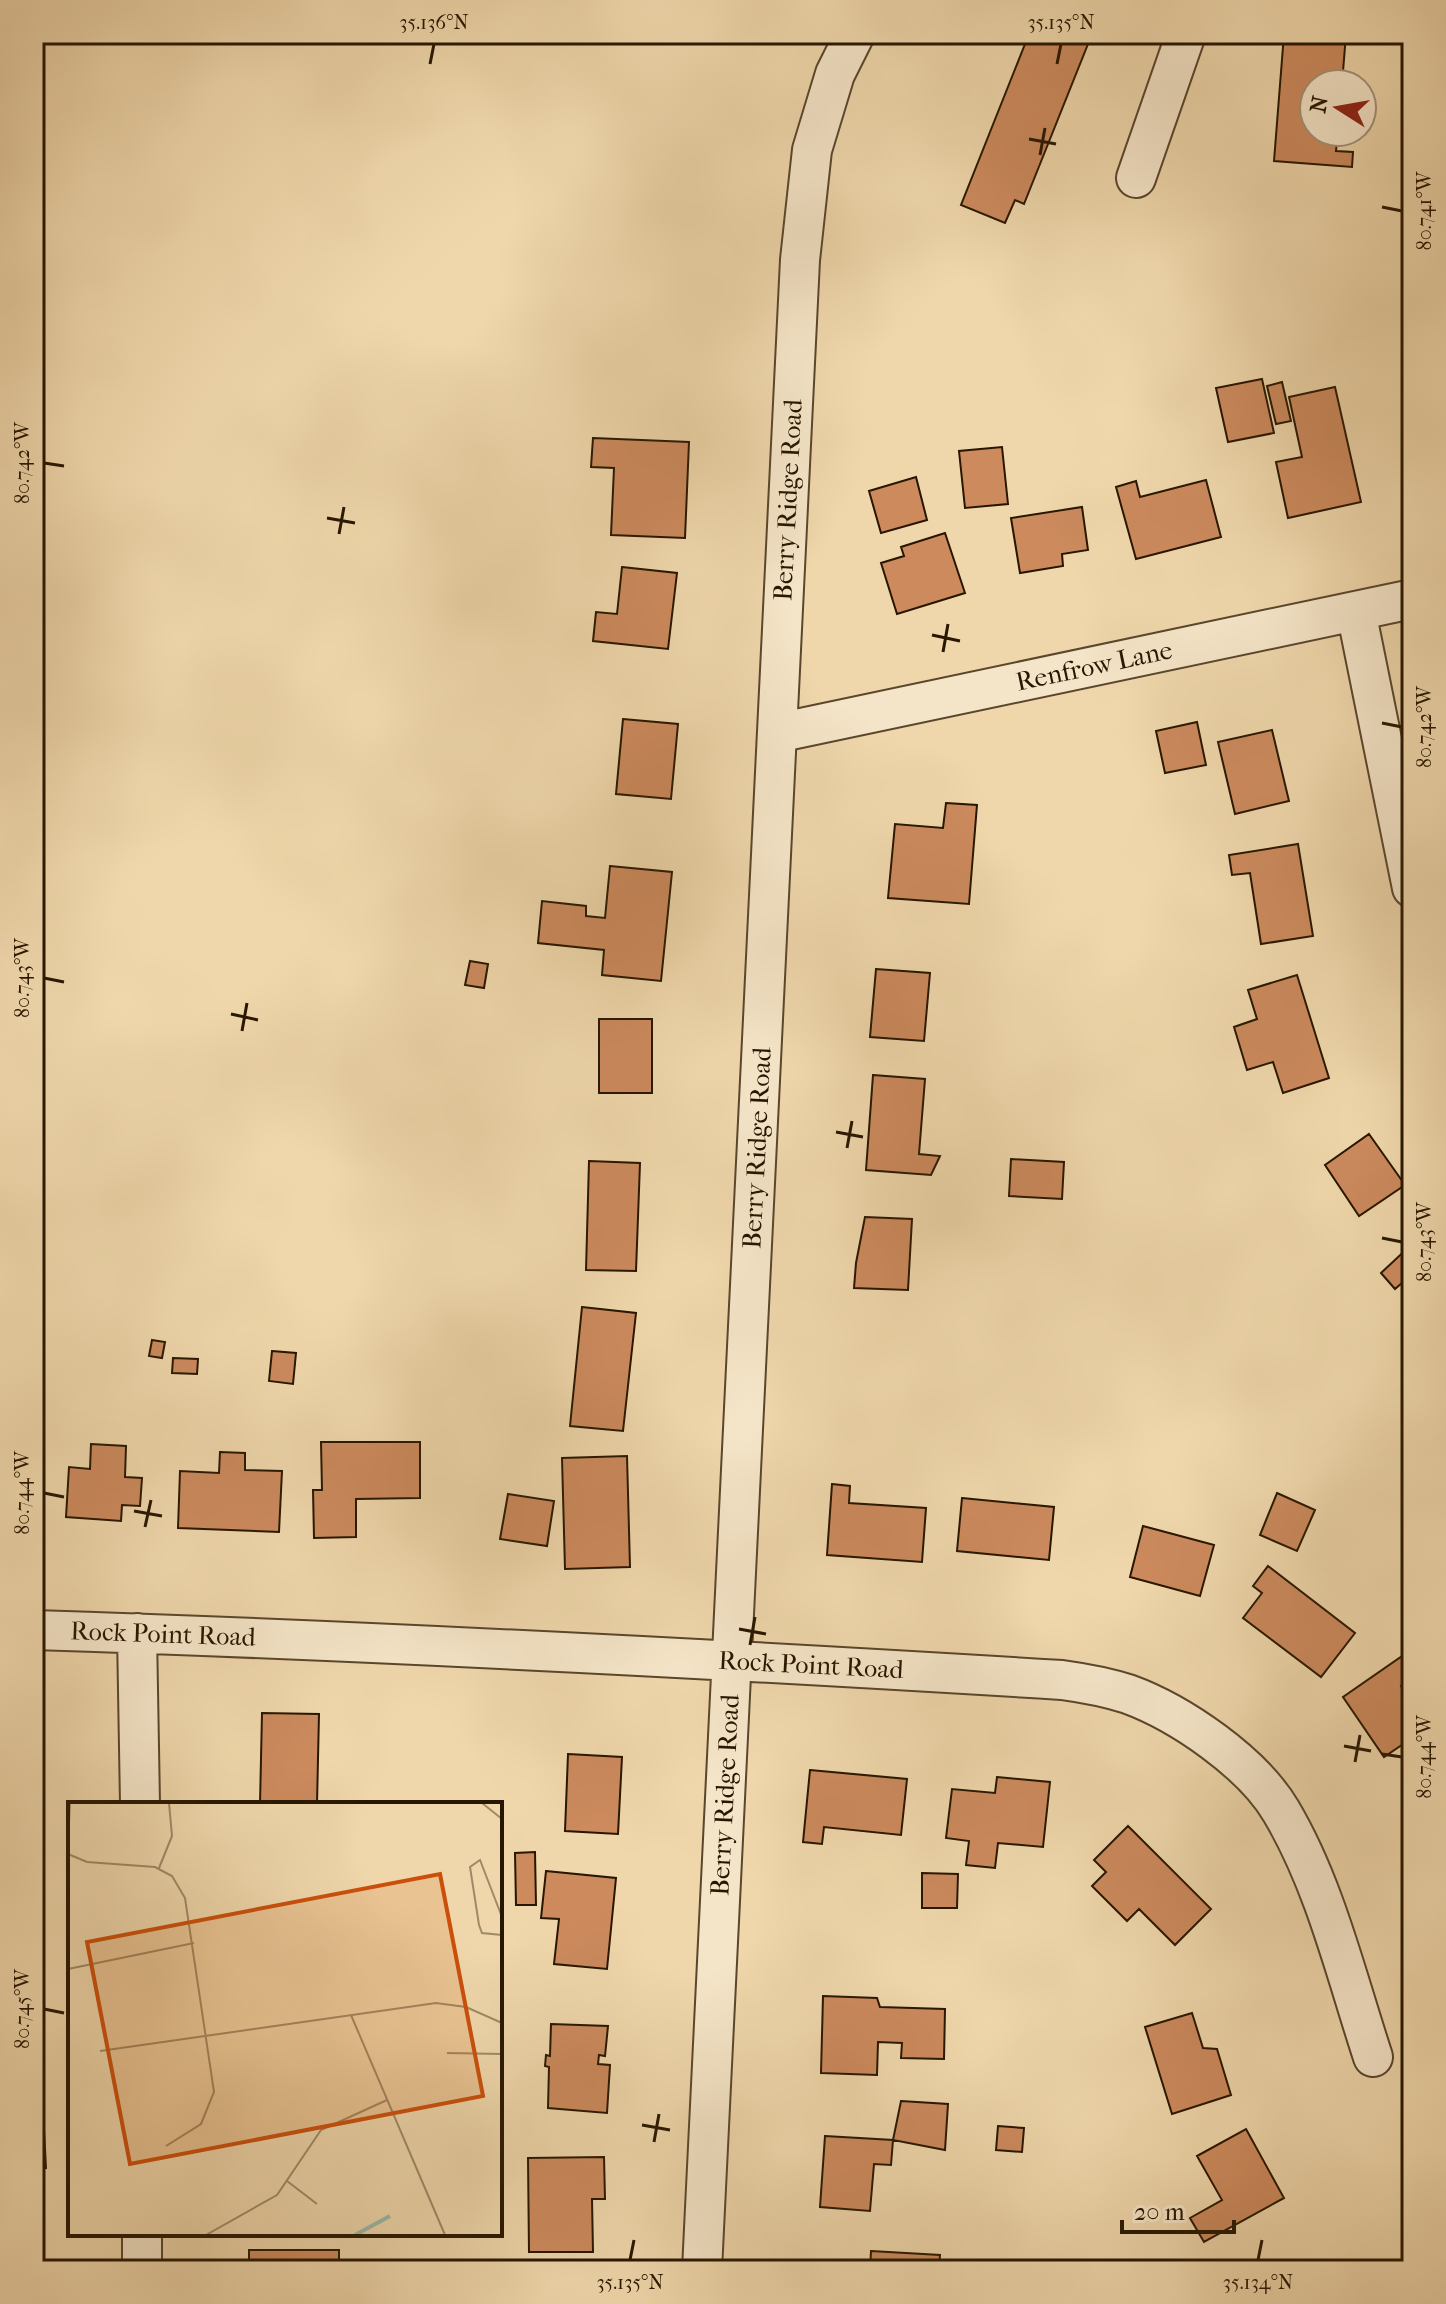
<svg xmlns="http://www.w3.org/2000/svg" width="1446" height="2304" font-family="'IM FELL French Canon',serif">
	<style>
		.building { fill: #cc8a5d; stroke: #271601; stroke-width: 2 }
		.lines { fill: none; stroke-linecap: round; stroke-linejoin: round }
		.minor-casing { stroke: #59462c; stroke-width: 42 }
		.minor { stroke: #f5e5c8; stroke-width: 38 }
		.ticks { fill: none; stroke: #271601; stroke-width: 3 }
		.labels { text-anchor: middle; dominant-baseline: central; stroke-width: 7; stroke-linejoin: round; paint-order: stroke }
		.street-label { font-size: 26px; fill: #271601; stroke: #f5e5c8 }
		.inset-river { fill: none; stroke: #9ab9ac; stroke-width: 4 }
		.inset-road { fill: none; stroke: #9f8a67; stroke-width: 2 }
		.view { fill: #cb4f0a; fill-opacity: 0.15; stroke: #cb4f0a; stroke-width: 4 }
		.inset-edge { fill: none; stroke: #271601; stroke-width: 4 }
		.neatline { fill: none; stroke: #271601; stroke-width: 3 }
		.ticks-label { font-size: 20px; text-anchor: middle; fill: #271601 }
	</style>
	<rect width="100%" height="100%" fill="#efd7ab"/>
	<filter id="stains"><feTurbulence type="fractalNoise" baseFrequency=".0025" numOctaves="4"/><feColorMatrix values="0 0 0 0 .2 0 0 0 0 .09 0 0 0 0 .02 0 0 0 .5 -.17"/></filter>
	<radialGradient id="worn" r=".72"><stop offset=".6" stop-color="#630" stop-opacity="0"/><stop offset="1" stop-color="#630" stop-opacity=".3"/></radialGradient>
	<path class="building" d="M1029 34H1092L1024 204 1015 200 1005 223 961 205Z
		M1284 34H1346L1342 84H1314V132H1338L1336 151 1353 152 1352 167 1274 161Z
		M1262 379 1274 433 1228 442 1216 388Z
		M1282 382 1291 421 1276 424 1267 386Z
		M1335 387 1361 502 1288 518 1276 462 1302 457 1289 397Z
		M1412 430V472L1404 432Z
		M593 438 689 442 685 538 611 535 614 468 591 467Z
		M1002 447 1008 504 965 508 959 451Z
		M916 477 927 520 881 533 869 491Z
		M1206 480 1221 537 1136 559 1116 487 1136 481 1140 497Z
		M1082 507 1088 550 1062 554 1063 566 1020 573 1011 518Z
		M945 533 965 593 897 614 881 563 904 556 901 547Z
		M622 567 677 573 668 649 593 641 596 612 617 614Z
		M623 719 678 724 671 799 616 794Z
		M1197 722 1206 765 1165 773 1156 731Z
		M1272 730 1289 801 1235 814 1218 742Z
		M946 803 977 805 969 904 888 898 895 824 943 828Z
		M1298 844 1313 936 1261 944 1250 873 1232 875 1229 855Z
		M610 866 672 872 661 981 602 975 604 950 538 943 542 901 586 906V916L605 918Z
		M470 961 488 964 484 988 465 985Z
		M876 969 930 973 924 1041 870 1037Z
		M1297 975 1329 1078 1283 1093 1273 1062 1247 1070 1234 1027 1257 1019 1248 990Z
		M599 1019H652V1093H599Z
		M873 1075 925 1079 919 1154 940 1156 931 1175 866 1170Z
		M1369 1134 1405 1185 1359 1216 1325 1165Z
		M1011 1159 1064 1162 1062 1199 1009 1196Z
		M589 1161 640 1163 636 1271 586 1270Z
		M865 1217 912 1219 908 1290 854 1288 856 1263Z
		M1412 1244V1276L1411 1275 1395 1289 1381 1273Z
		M582 1307 636 1313 623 1431 570 1426Z
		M152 1340 165 1342 162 1358 149 1356Z
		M272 1351 296 1353 293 1384 269 1381Z
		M173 1358 198 1359 197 1374 172 1373Z
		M321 1442H420V1498L356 1499V1537L314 1538 313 1490H322Z
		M91 1444 126 1446 125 1477 142 1478 140 1506 122 1505 121 1521 66 1517 69 1467 90 1469Z
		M220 1452 245 1453V1470L282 1471 279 1532 178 1528 180 1471 219 1473Z
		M627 1456 630 1567 565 1569 562 1458Z
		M832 1484 850 1486 849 1503 926 1508 922 1562 827 1555Z
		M1277 1493 1315 1510 1297 1551 1260 1535Z
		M508 1494 554 1501 547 1546 500 1539Z
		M962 1498 1054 1507 1049 1560 957 1551Z
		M1143 1526 1214 1545 1200 1596 1130 1577Z
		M1268 1566 1355 1633 1321 1677 1243 1618 1262 1593 1253 1586Z
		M1408 1652 1412 1658V1678L1401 1686 1412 1703V1738L1384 1757 1343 1697Z
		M262 1713 319 1714 317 1804H260Z
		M568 1754 622 1757 618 1834 565 1831Z
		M810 1770 907 1779 901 1835 824 1827 822 1844 803 1842Z
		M997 1777 1050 1782 1043 1847 998 1843 995 1868 966 1865 969 1841 946 1838 952 1789 995 1793Z
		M1128 1826 1211 1909 1175 1945 1139 1909 1127 1921 1092 1886 1106 1872 1094 1860Z
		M535 1852 536 1905H516L515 1853Z
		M546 1871 616 1878 607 1969 554 1964 559 1919 541 1918Z
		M922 1873 958 1874 957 1908H922Z
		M823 1996 877 1998 880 2007 945 2009 944 2059 901 2058 902 2043 878 2042 877 2075 821 2073Z
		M1192 2013 1203 2048 1217 2049 1231 2095 1172 2114 1145 2027Z
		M551 2024 608 2026 605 2056 599 2055 598 2064 610 2065 607 2113 548 2108 549 2067 545 2066 546 2055 550 2056Z
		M901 2101 948 2104 945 2150 893 2140Z
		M998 2126 1024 2128 1022 2152 996 2150Z
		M1246 2129 1284 2198 1204 2242 1190 2218 1222 2200 1197 2156Z
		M44 2130 46 2168 34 2169V2131Z
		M825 2136 893 2140 891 2165 874 2164 870 2211 820 2207Z
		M604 2157 605 2199H592L593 2252H529L528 2158Z
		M249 2250H339V2270H249Z
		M871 2251 940 2255 939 2270H870Z"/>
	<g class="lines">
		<defs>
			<path id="minor" d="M1136 178 1186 34
				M1356 611 1412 888
				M777 733 1412 599
				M34 1630C377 1641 719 1659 1062 1680 1084 1683 1106 1687 1128 1694 1180 1713 1252 1762 1281 1811 1325 1885 1346 1975 1373 2057
				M137 1633 140 1804
				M142 2234V2270
				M702 2270 800 260 812 150 835 74 855 34"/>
		</defs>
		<use href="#minor" class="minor-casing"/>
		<use href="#minor" class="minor"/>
	</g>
	<path class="ticks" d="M430 64 434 44M1057 64 1061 44M1029 139 1056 144M1040 155 1045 128M1382 207 1402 211M44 463 64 466M327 518 355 523M339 534 344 507M932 635 960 641M943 652 948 624M1382 723 1402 727M44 978 64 982M231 1014 258 1020M242 1031 247 1003M836 1132 863 1137M847 1148 852 1121M1382 1238 1402 1242M44 1493 64 1497M134 1511 162 1516M145 1527 151 1500M739 1629 766 1634M750 1645 755 1617M1344 1746 1371 1751M1382 1754 1402 1757M1355 1762 1360 1735M44 2009 64 2013M642 2125 670 2130M654 2142 659 2114M630 2260 634 2240M1258 2260 1262 2240"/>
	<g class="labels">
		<g class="street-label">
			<text transform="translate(788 500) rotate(-87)">Berry Ridge Road</text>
			<text transform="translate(1094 666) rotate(-12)">Renfrow Lane</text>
			<text transform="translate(757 1148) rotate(-87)">Berry Ridge Road</text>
			<text transform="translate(163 1634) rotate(2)">Rock Point Road</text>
			<text transform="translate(811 1665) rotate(3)">Rock Point Road</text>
			<text transform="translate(725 1795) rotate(-87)">Berry Ridge Road</text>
		</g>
	</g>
	<g transform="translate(68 1802)">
		<rect width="434" height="434" fill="#efd7ab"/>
		<path class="inset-river" d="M287 433 322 414"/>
		<path class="inset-road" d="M414 1 434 17M0 40 2 1M0 52 19 60 87 65 104 74 117 96 146 290 133 322 98 344M91 66 104 34 101 1M434 115 412 58 402 65 411 123 414 131 434 133M0 167 126 141M283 213 377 433M32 249 368 201 398 205 434 221M379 251 434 252M219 379 249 402M138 433 209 393 253 328 319 298"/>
		<path class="view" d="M372 72 415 294 62 362 19 140Z"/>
		<rect width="434" height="434" class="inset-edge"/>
	</g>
	<rect width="1446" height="2304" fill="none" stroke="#efd7ab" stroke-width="88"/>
	<g transform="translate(1338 108) rotate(281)"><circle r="38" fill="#f5e5c8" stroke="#a39278" stroke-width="2"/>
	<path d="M0-6L14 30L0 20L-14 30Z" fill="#8f2418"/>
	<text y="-12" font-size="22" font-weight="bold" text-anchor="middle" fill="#271601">N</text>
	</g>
	<path d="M1122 2220v12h112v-12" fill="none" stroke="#271601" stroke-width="4"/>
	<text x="1134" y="2220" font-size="24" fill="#271601" stroke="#f5e5c8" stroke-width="6" paint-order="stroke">20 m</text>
	<rect x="44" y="44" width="1358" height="2216" class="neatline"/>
	<g class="ticks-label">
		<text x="434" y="29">35.136°N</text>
		<text x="1061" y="29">35.135°N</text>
		<text transform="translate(1424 211) rotate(-90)" y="7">80.741°W</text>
		<text transform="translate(22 463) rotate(-90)" y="7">80.742°W</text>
		<text transform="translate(1424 727) rotate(-90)" y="7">80.742°W</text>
		<text transform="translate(22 978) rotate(-90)" y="7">80.743°W</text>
		<text transform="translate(1424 1242) rotate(-90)" y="7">80.743°W</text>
		<text transform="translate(22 1493) rotate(-90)" y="7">80.744°W</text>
		<text transform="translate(1424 1757) rotate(-90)" y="7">80.744°W</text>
		<text transform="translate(22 2009) rotate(-90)" y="7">80.745°W</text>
		<text x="630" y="2289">35.135°N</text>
		<text x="1258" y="2289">35.134°N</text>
	</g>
	<rect width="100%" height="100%" filter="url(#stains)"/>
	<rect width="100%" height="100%" fill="url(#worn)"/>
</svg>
